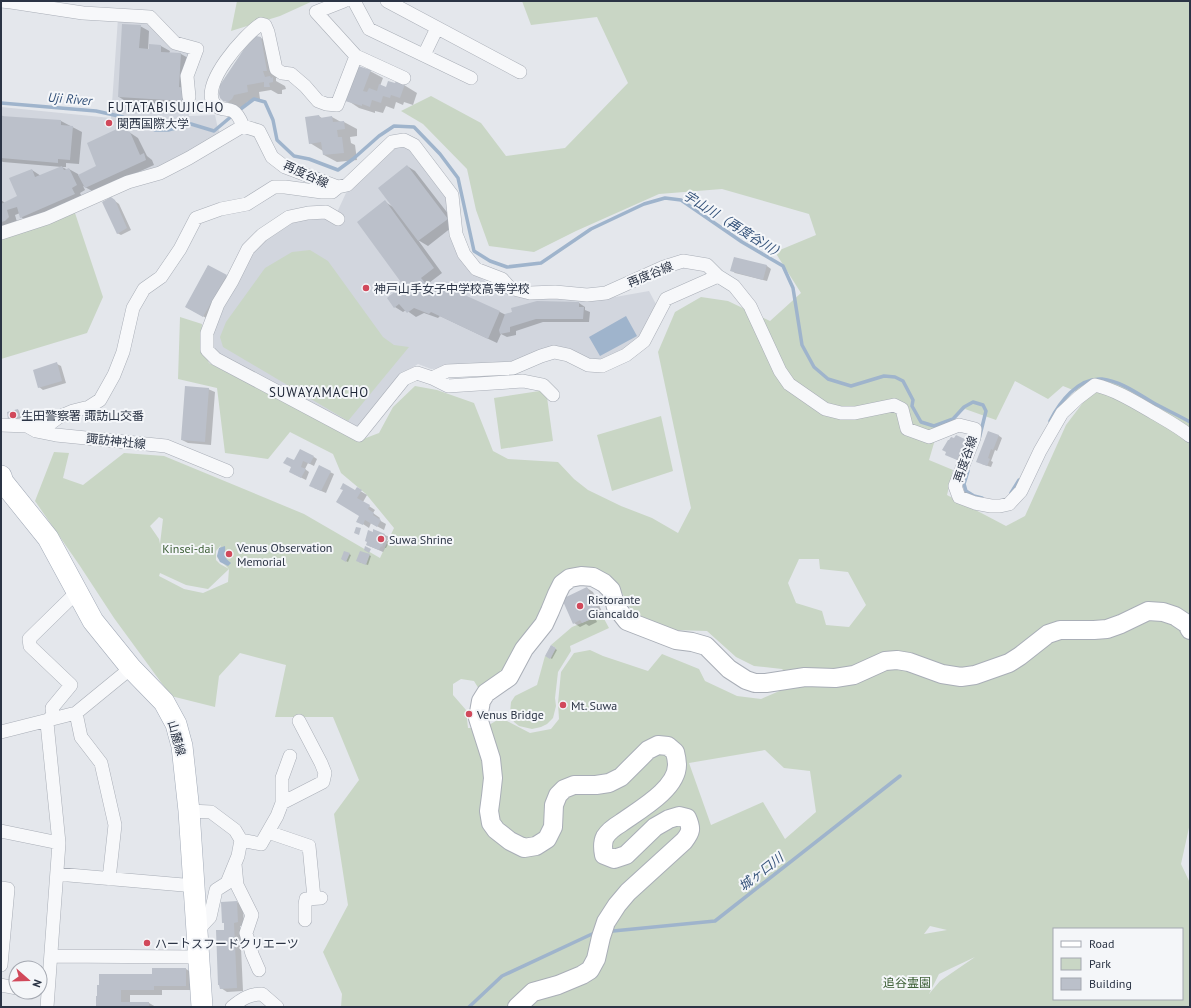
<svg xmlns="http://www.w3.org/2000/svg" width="1191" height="1008" font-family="'PT Sans','Noto Sans JP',sans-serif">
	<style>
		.built { fill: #d2d6de }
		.green { fill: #c9d6c5; fill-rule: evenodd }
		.water { fill: #9fb4cc }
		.shadow { fill: #0003 }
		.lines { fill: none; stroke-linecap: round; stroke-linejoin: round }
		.stream { stroke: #9fb4cc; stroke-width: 3.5 }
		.building { fill: #bbc0ca }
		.street-casing { stroke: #a9aeb7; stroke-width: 14 }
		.secondary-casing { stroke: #a9aeb7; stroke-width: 20 }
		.primary-casing { stroke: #a3abb8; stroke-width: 22 }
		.street { stroke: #f7f8fa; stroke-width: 13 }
		.secondary { stroke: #fff; stroke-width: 18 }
		.primary { stroke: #fff; stroke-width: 21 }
		.poi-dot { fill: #d1495b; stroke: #f4f6f9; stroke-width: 1.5 }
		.labels { text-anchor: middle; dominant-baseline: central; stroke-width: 4; stroke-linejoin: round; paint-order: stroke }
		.poi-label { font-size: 12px; fill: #2b3445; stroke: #f4f6f9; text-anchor: start }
		.street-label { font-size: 12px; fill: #2b3445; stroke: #f4f6f9 }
		.park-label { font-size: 12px; fill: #3f6138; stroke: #f4f6f9 }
		.water-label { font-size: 13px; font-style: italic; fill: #34527a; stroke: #f4f6f9 }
		.neighbourhood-label { font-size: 13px; letter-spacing: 1px; fill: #1d2536; stroke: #f4f6f9 }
	</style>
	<rect width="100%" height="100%" fill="#e4e7ec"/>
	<path class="built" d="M118 18 148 21 193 53 185 75 189 116 215 115 218 129 221 134 167 166 27 221 1 230V107L111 118Z
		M397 146 408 148 443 190 473 273 491 285 529 297 604 299 649 291 657 306 640 338 622 352 600 363 588 359 569 350 513 364 431 369 418 364 404 373 356 429 217 354 211 346V333L221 306 253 249 289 222 324 216 333 221 346 193Z"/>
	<path class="green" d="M237 1H313L280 16 231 31Z
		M522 1H1190V823L1181 864 1190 883V1007H341L342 994 323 952 348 905 334 814 359 780 333 717H275L286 665 240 653 219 676 215 707 171 696 114 618 80 566 35 501 54 452 69 453 63 478 83 485 124 453 164 456 304 514 380 558 394 528 366 494 341 473 333 454 290 432 268 459 225 453 217 388 178 379 180 317 202 324 201 346 209 363 358 441 379 433 393 407 415 386 437 390 474 403 493 451 508 459 558 462 574 479 588 490 621 506 652 518 678 533 691 508 658 352 675 312 701 297 728 301 770 321 801 293 775 252 816 235 809 214 722 189 659 194 576 231 534 252 489 246 476 210 467 169 423 124 401 111 431 96 481 123 506 156 565 148 628 83 597 17 531 25ZM1015 381 1048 399 1063 386 1088 396 1066 425 1025 516 1006 526 947 495 953 470 929 460 939 426 965 409 996 420ZM159 517 163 519 160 544 159 539 150 526ZM221 545 217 557 229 569 220 564 216 560V551ZM799 559H819L820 569 848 572 866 605 849 627 826 625 822 611 796 603 788 583ZM229 569 228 582 203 593 184 589 159 576 160 573 186 585 208 589ZM583 571 619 587 632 612 673 630 707 631 736 657 754 666 782 669 798 683 761 699 737 696 705 681 699 669 662 654 648 671 603 656 590 650 574 653 561 672 558 703 559 719 551 729 530 733 505 720 499 719 484 728H468L466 710 453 695V684L461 679 474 681 482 694 504 673 536 621ZM765 750 784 768 810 771 816 812 785 839 763 802 711 825 689 763ZM930 926 947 930 924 934ZM1054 929H1182V999H1054ZM975 957 940 981 929 994 939 974Z
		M75 213 103 297 87 333 1 359V239Z
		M310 250 328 261 383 337 394 345 409 347 348 421 223 347 220 337 226 322 265 268 292 252Z
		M546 390 553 441 501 449 494 398Z
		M661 416 673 471 612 491 597 435Z
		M602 615 609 628 570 646 571 651 558 672 555 698 556 706 553 718 547 724 541 727 532 729 519 726 514 722 510 713 511 702 515 696 537 685 545 656 551 658 556 648 551 645 572 627Z"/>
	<path class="water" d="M626 316 637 336 600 356 589 337Z
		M225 546C226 555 222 556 231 563L228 566 220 562 217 556 219 548Z"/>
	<path class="shadow" d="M140 26 149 31 148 50H150V45L161 46 170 51 169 54H181L190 59 192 94 191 105 127 102 119 97Z
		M261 38 274 45 279 78H276V81L285 86 286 89 282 90V94H278L271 90 259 92 260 99 247 102 245 107 241 109 237 108 224 100Z
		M370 71 383 78 380 86 386 88 404 85 417 93 413 105 404 102 403 105 396 102 394 109 386 106 383 113 375 111V113L359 108 347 100Z
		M1 115 4 117 61 121 82 132 79 164 66 163V167H62L68 170 69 169 78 174 79 176 97 167 129 132 138 138 147 156 152 160 154 165 94 192 83 186 85 190 80 193 83 199 29 222 21 217 20 213 15 215 17 222 1 229V200L5 203 19 197 32 170 41 176 62 167 3 162 1 161Z
		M319 116 323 119 332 117 341 122H344L357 129V136L350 137 351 143 355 145 357 160 337 162 324 155 323 151 310 143Z
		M407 166 415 171 456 224 428 246 418 240 442 273 429 283 434 289 500 312 506 315 537 302 579 303 585 307V310L590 312 589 322H543L516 331V335L507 337 501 334 497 343 440 316 438 318 424 313 416 317 406 310 403 312 395 307 388 298 404 285 385 202 393 207Z
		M115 201 119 204 131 230 121 235 117 233Z
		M735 258 767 266 771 269 767 281 735 273 731 270Z
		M208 266 233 280 210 320 186 307Z
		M57 364 61 366 66 383 43 390 39 387Z
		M208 389 215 392 211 445 188 443 182 440Z
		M18 410 19 411 21 418 11 420Z
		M998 435 1002 438 997 451 995 450 991 461 993 462 991 467 982 464Z
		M970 443 961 462 947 454Z
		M314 457 317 459 314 466 308 463 305 469 309 472 306 480 294 474 295 461Z
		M330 472 334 474 326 493 314 488Z
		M357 489 367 495 363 502 375 510 373 513 380 518 379 520 386 524 384 530 371 523 369 528 363 524 355 491Z
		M385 535 389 537 387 541 389 542 386 548H385L383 552 367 545Z
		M345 552 351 555 348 562 342 559Z
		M369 555 371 556 368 565 359 562Z
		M587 588 593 592 604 616 596 620 597 622 589 626 586 624 580 627 574 623Z
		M551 646 557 650 552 659 546 655Z
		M237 902 243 906 244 926H240L243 991 227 992 221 988 225 931 222 903Z
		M186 969 194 974V990H162V995H130V1003H149L156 1007H97V997L153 975Z"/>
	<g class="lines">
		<path class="stream" d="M1 103 96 111 123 117 155 130H168L191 124 214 131 233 115
			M238 111 254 99 265 102 273 120 277 140 294 156 309 159 338 170 353 159 379 136 394 126 414 127 440 154 458 178 474 251 490 261 507 267 541 263 591 229 644 204 665 198 681 200 742 242 783 266 793 288 802 345 814 367 828 379 851 386 884 376 895 377 903 381 913 400 912 406 921 422 934 426 953 419 964 407 973 402 983 405 986 411 979 439
			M1050 421C1059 403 1078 377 1102 379 1120 381 1137 393 1152 402 1164 409 1178 415 1190 422
			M968 471 964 484 966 491 974 496 982 498
			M1011 493 1019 480
			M613 931 715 921 900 776
			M469 1007 502 976 592 934"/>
	</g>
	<path class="building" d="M122 24 141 25 139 48 149 49V44L161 45V52L181 53 179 87 184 88 183 101 118 97Z
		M256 36 261 37 267 71H263L265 77 270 76 271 78 273 77V82L269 83 270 87H264V82L247 85 248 92 234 95 232 99 228 102 223 101 220 98 219 94 220 85 250 40Z
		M358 66 371 70 363 91 367 92 369 88 377 91 379 84 386 87 388 81 395 83 396 81 405 84 400 98 391 95 390 98 383 96 381 103 372 100 370 107 362 104V106L345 101Z
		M319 115 320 118 332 116 333 122 344 121 345 129 337 130 338 137H342L344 153 323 155 321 142 309 144 305 117Z
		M1 116 61 120V125L73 126 70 160 58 159V163L1 158Z
		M119 128 130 132 140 155 144 153 146 160 85 188 78 175 96 166 87 143Z
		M407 165 448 219 418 241 378 188Z
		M62 166 64 170 69 168 77 185 72 188 75 194 20 218 17 207 7 210 9 217 5 221 1 222V204L17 196 9 178 32 169 35 177Z
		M111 197 115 200 127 228 117 234 102 202Z
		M385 200 434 268 421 278 432 291 436 282 500 311 488 339 431 312 429 314 414 308 407 313 399 304 394 308 387 298 403 285 357 222Z
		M734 257 767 265 763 280 730 271Z
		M208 265 227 275 203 317 185 307Z
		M537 301 579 302V307H584L583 319H536L510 327V332L500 334 499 330 505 314 512 312 511 308Z
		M57 362 62 381 38 388 33 370Z
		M185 386 209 388 205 442 181 440Z
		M18 409 20 417 8 420 7 412Z
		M988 431 999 435 993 450 991 449 988 458 990 459 987 466 976 462Z
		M956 435 967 440 957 460 945 455 946 452 942 450 948 440H949L951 437 954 438Z
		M300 449 314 456 310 464 303 461 301 467 306 469 301 478 289 472 291 467 283 463 287 457 294 460Z
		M319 465 331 471 321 491 309 486Z
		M343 483 355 490 357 487 362 490 357 498 370 505 368 509 374 513 373 515 381 520 377 527 365 520 363 525 356 522 359 516 336 502 343 490 340 489Z
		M356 527 361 528 359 535 354 533Z
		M373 529 385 534 384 538H385L382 547 381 546 379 550 366 545 367 542 365 541 368 530 373 532Z
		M365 546 371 549 369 553 364 550Z
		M344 551 350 553 346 562 341 559Z
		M360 551 370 554 366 565 356 561Z
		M587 587 599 612 590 616 591 619 582 623 580 620 573 624 562 599Z
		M551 645 556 648 550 659 545 656Z
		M237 901 238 922 234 923 237 988 220 989 219 985H218L216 930H224V923H222L221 902Z
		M152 968H186V986H154V990H121V1002H149V1007H96V996H97V985H99V974H152Z"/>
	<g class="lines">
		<defs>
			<path id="street" d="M1 1 11 2 83 13 150 17 175 43 197 49 187 76 189 97
				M354 1 369 29 471 78
				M387 1 520 72
				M424 55 437 28
				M356 56 404 78
				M243 126C241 121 238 114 233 111 227 108 221 111 215 105 198 86 245 34 261 24L265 25 268 32 276 69 282 73 291 74 305 86 318 101 326 104 337 105 356 56 316 12 344 1
				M338 219 326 212 308 213 289 217 262 235 248 249 232 281 218 304 207 333V350L216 359 359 435 404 379 417 373 432 378 447 371 513 368 541 356 554 352 568 355 588 365 602 366 626 355 644 341 666 299 718 276
				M1 233 47 218 128 182 160 173 189 158 243 126 259 131 272 157 285 167 338 187 347 185 392 142 404 140 414 145 452 195 456 234 464 254 476 269 502 279 510 288 530 293 555 292 587 295 606 293 664 267 683 261 707 265 718 276 734 286 750 306 780 371 789 384 825 409 841 413H855L894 405 902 409 907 429 929 437 959 425 975 429 974 438 955 486 959 497 975 503 991 506H1000L1009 504 1021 491 1040 451 1062 413 1078 398 1095 385C1116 390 1135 402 1154 413 1166 420 1179 427 1190 436
				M432 378 448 386 523 381 543 385 553 395
				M1 425 27 426 36 431 56 435 166 446 227 471
				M27 426H47L59 417 73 411 89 407 100 400 114 375 123 352 133 308 144 289 161 277 180 249 196 218 221 209 247 204 274 187H285L322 192H332L338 187
				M76 713 81 737 101 763 115 825 109 879
				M1 732 76 713 131 668
				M282 803V778L290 756
				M189 811 211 812 235 830 241 840 261 844 277 816 282 803 323 782 325 773 321 763 299 721
				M1 831 59 843
				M268 832 309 846 314 898
				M235 864 237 885 252 915 246 933 252 954 259 970
				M57 874 195 886
				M1 888 8 889 1 965
				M305 920V904L306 899 321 898
				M197 931 210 917 216 890 227 883 238 856 241 840
				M51 956 199 957
				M1 985 16 988
				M47 1007 59 843 47 723 49 719 53 715 52 708 71 685 30 646 29 639 77 592
				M232 1007C242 999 249 994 262 994L277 1007"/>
			<path id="secondary" d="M517 1007 533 992 558 985 582 975 590 970 596 959 601 937 606 922 617 905 628 892 684 841C691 832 692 829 687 818L679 816 669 819 655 827 626 855 614 859 604 855C603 850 602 843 605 837 608 832 616 826 621 823 639 810 677 789 677 765 677 761 676 756 675 752L668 746 658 745 648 750 621 777 609 783 596 785H574L564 789 558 795 554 805 553 827 547 839 536 846 524 848 510 841 496 830 491 823 489 811 491 796 493 778 491 759 478 718 481 701 486 693 509 677 524 649 544 624 550 611 557 594 562 584 570 578 581 576 593 577 604 583 611 590 616 607 627 621 676 640 692 642 706 646 729 669 746 680 755 683H766L805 677 835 678 854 675 885 661 897 660 909 662 942 674 961 677 975 675 1009 663 1020 656 1048 634 1060 630H1094L1107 629 1121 624 1148 611 1163 612 1175 616 1187 624 1190 630"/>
			<path id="primary" d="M1 476 3 482 48 538 93 621 131 668 164 702 176 724 182 746 189 811 202 1007"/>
		</defs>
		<use href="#street" class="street-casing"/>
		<use href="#secondary" class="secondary-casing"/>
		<use href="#primary" class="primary-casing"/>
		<use href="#street" class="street"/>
		<use href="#secondary" class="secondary"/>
		<use href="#primary" class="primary"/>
	</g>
	<g class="poi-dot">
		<circle cx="109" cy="123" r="4"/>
		<circle cx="366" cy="288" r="4"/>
		<circle cx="13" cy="415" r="4"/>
		<circle cx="381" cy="539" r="4"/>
		<circle cx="229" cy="554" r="4"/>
		<circle cx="580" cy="606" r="4"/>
		<circle cx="563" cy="705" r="4"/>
		<circle cx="469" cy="714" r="4"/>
		<circle cx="147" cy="943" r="4"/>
	</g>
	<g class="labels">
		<g class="poi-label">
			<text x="117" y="123">関西国際大学</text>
			<text x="374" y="288">神戸山手女子中学校高等学校</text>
			<text x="21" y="415">生田警察署 諏訪山交番</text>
			<text x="389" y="539">Suwa Shrine</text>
			<text x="237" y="547">Venus Observation<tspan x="237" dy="14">Memorial</tspan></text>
			<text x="588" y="599">Ristorante<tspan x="588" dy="14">Giancaldo</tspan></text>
			<text x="571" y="705">Mt. Suwa</text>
			<text x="477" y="714">Venus Bridge</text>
			<text x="155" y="943">ハートスフードクリエーツ</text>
		</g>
		<g class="street-label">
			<text transform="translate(306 174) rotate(24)">再度谷線</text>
			<text transform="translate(650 274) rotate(-22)">再度谷線</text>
			<text transform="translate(116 441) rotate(6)">諏訪神社線</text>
			<text transform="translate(965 459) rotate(-71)">再度谷線</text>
			<text transform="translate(177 738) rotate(74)">山麓線</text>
		</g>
		<g class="park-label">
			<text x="188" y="548">Kinsei-dai</text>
			<text x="907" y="982">追谷霊園</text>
		</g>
		<g class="water-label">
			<text transform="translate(70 99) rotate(5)">Uji River</text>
			<text transform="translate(734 225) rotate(32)">宇山川（再度谷川）</text>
			<text transform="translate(761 872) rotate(-38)">城ヶ口川</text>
		</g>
		<g class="neighbourhood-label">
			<text x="166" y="107">FUTATABISUJICHO</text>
			<text x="319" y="392">SUWAYAMACHO</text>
		</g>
	</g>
	<rect width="1191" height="1008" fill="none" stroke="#2b3445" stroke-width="4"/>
	<rect x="1053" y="928" width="130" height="72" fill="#f4f6f9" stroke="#a4a8b1"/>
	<rect x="1061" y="941" width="20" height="6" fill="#ffffff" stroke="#a4a8b1"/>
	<text x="1089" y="948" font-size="12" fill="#2b3445">Road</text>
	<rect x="1061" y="958" width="20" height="12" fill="#c9d6c5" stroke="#a4a8b1"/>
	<text x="1089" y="968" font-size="12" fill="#2b3445">Park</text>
	<rect x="1061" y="978" width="20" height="12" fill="#bbc0ca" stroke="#a4a8b1"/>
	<text x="1089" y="988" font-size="12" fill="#2b3445">Building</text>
	<g transform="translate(28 980) rotate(110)"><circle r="19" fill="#f4f6f9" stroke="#a4a8b1"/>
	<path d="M0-3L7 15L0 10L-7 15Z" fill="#d1495b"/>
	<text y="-6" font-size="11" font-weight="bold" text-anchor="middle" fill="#2b3445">N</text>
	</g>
</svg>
